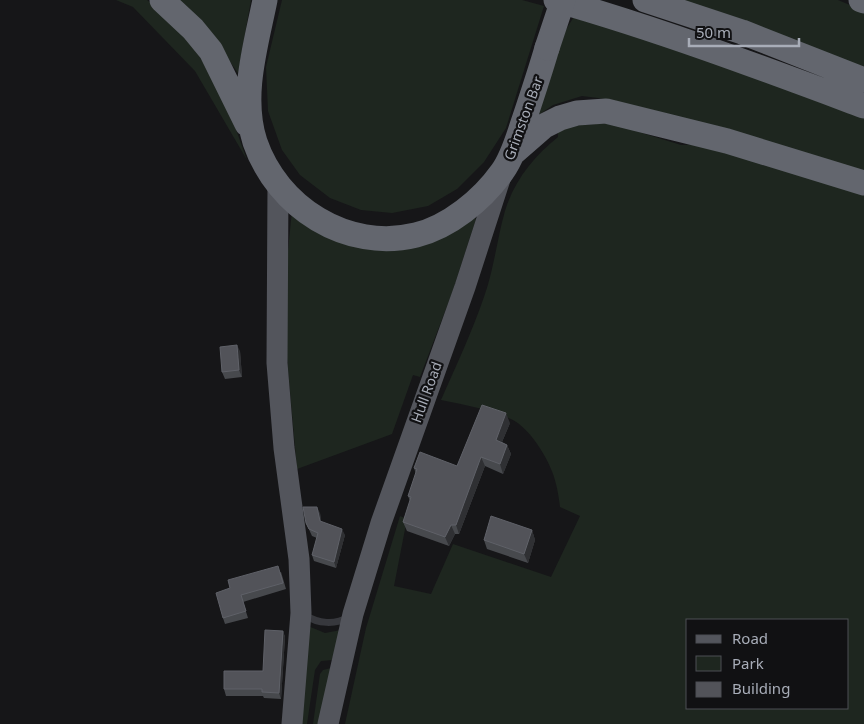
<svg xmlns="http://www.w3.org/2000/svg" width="864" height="724" font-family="'Noto Sans',sans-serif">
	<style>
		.green { fill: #1e261f; fill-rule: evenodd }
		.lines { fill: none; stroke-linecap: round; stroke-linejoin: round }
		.lane { stroke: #37383d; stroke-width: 7 }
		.primary { stroke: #53555c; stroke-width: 21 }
		.highway { stroke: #63666e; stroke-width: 25 }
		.highway-bridge { stroke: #63666e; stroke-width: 25 }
		.wall { fill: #47494d }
		.shaded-wall { fill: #2f3033 }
		.building { fill: #525359; stroke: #5f6168 }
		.labels { text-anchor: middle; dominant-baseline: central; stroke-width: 4.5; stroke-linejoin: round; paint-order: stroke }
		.street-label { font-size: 14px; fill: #a8adb8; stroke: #111113 }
	</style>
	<rect width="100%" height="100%" fill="#161618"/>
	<path class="green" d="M116 0H147L173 20 220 85 247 160 195 71 133 7Z
		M173 0H251L238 73 215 41Z
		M282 0H522L544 6 506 128 484 162 457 189 428 206 392 213 361 210 330 198 300 175 282 150 268 111 266 67Z
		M678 0H838L864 11V69Z
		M575 15 680 49 864 118V176L606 99 582 96 553 105 537 116 554 49Z
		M610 123 681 145 716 144 864 191V724H345L366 628 400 516 407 519 394 586 431 594 453 544 551 577 580 516 560 507C559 499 558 492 556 484 552 464 531 428 511 419 490 409 464 405 441 400 456 366 472 332 484 297 494 269 497 239 505 211 514 181 534 156 558 137V132L568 126ZM688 620H848V708H688Z
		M292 210 357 241 470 215 476 219 452 293 420 377 413 375 392 434 297 469 286 347 285 282Z
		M308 626 325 633 341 630 332 660 321 661 315 670 307 724H300Z
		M331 668 320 724H313L320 674 323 670Z"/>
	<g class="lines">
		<path class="lane" d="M305 615C318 624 335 625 349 617"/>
		<path class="primary" d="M278 186 277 363 284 448 299 559 301 613 292 724
			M328 724 353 614 381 523 465 287 501 176"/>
		<path class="highway" d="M162 0 193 29 211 51 247 124
			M265 0C256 45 240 96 255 142 277 207 347 252 416 235 449 227 482 200 502 172 513 157 518 137 524 120 532 96 540 72 547 48
			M556 0C661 30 762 68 864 106
			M645 0 742 32 864 80
			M861 0 864 1
			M513 153 544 126 560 118 577 113 606 111 727 141 864 183"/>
		<path class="highway-bridge" d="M547 48 563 0"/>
	</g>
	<path class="wall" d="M240 351 242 377 225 379 222 372Z
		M510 423 502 442 507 445 511 454 503 474 485 466 459 534H455L449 546 407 531 403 522 410 501 408 496 416 474 414 468 457 466Z
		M320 513 321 522 345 535 336 568 314 561 312 555 317 538 312 536 306 523Z
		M532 530 535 540 528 563 487 549 484 540Z
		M281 572 286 589 243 602 248 618 225 624 223 618 230 588Z
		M283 631 285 637 281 699 264 698 263 696H226L224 689 263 671Z"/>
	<path class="shaded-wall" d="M237 345 240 351 242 377 239 370Z
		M506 413 510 423 499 449 496 440Z
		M507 445 511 454 503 474 500 464Z
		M481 457 485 466 459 534 456 525Z
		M317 507 320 513 322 528 320 521Z
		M451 525 455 534 449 546 445 537Z
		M342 529 345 535 336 568 334 562Z
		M532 530 535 540 528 563 524 554Z
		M283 631 285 637 281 699 279 693Z"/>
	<path class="building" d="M237 345 239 370 222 372 220 347Z
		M482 405 506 413 496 440 507 445 500 464 481 457 456 525H451L445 537 403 522 411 497 408 496 417 469 414 468 420 452 457 466Z
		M303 507H317L320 521 342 529 334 562 312 555 318 533 309 529 306 523Z
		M491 516 532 530 524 554 484 540Z
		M278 566 283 583 241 595 246 611 223 618 216 593 230 588 228 580Z
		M265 630 283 631 279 693 262 692V689H224V671H263Z"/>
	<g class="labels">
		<g class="street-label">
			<text transform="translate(523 118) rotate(-70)">Grimston Bar</text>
			<text transform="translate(426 392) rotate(-70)">Hull Road</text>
		</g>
	</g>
	<rect x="686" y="619" width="162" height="90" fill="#111113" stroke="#4d4f55"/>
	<rect x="696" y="635" width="25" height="8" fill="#53555c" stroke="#4d4f55"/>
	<text x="732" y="644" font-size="15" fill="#a8adb8">Road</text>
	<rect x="696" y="656" width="25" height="15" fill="#1e261f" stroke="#4d4f55"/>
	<text x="732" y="669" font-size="15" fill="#a8adb8">Park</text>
	<rect x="696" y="682" width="25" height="15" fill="#525359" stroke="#4d4f55"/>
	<text x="732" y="694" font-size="15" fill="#a8adb8">Building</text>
	<path d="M689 38v8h110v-8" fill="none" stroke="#a8adb8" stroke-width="2.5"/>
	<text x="696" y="38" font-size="15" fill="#a8adb8" stroke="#111113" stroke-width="4" paint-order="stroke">50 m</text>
</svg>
